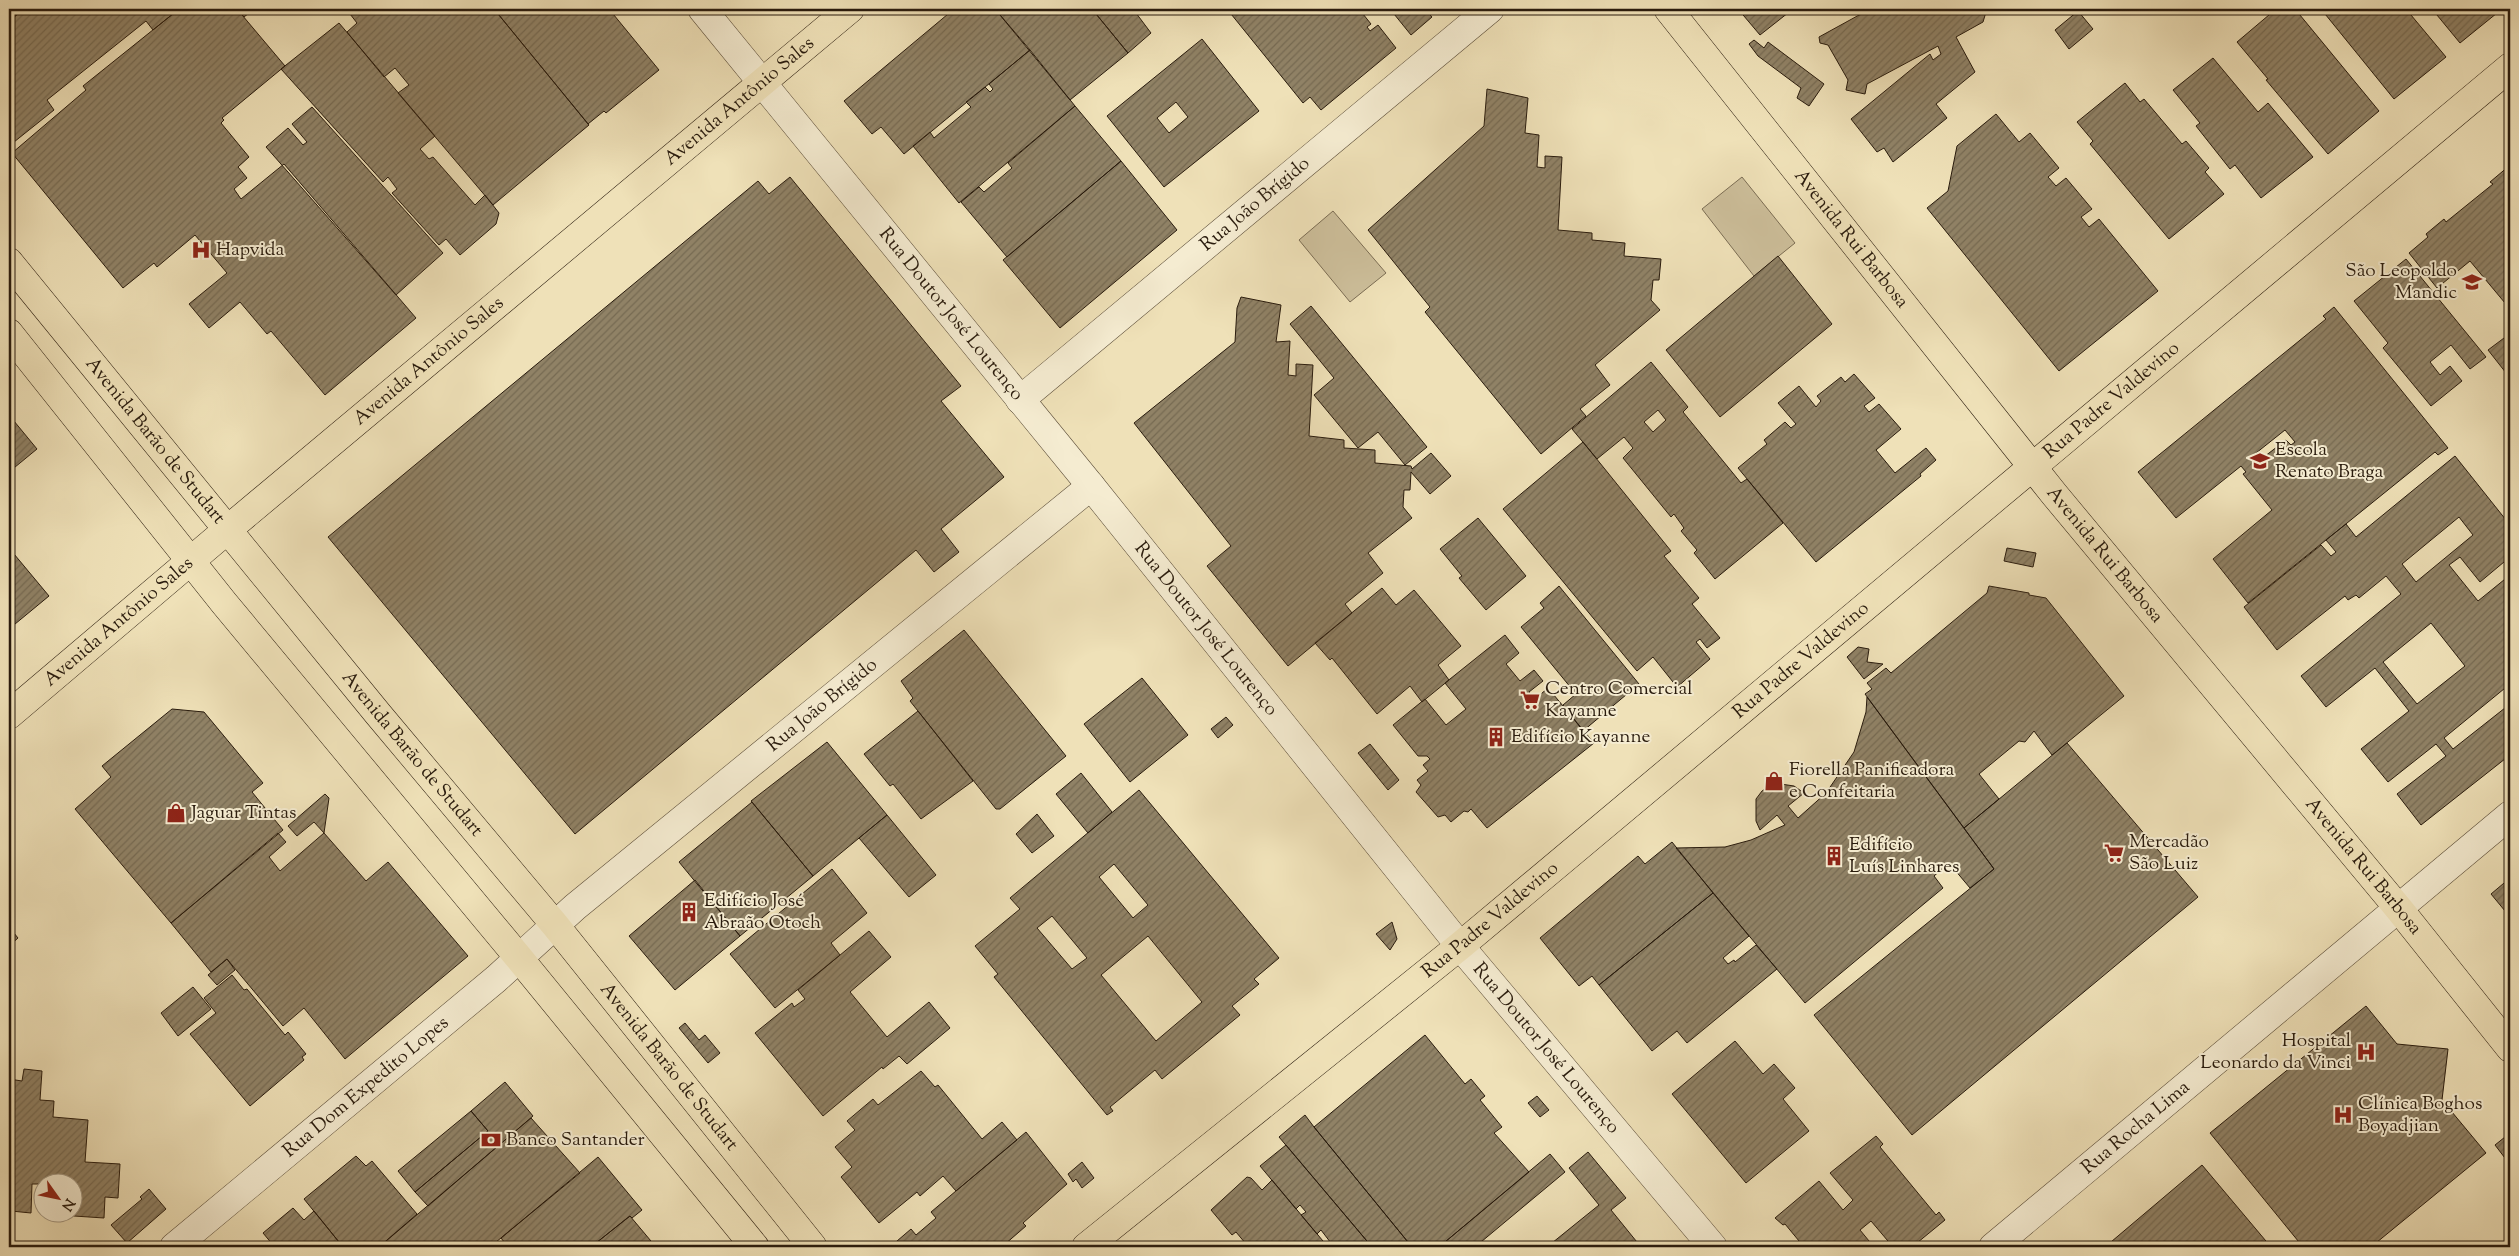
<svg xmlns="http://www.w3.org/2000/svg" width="2519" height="1256" font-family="'Sorts Mill Goudy',serif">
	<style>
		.park { fill: #cdbf9b; stroke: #7b6d54 }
		.building { fill: url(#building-hatch); stroke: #291b0d; fill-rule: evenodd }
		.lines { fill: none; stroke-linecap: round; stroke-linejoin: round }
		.minor-casing { stroke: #5a4c38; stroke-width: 29 }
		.major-casing { stroke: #291b0d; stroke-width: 29 }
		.minor { stroke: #f5ecd1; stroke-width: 28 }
		.major { stroke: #efe1b8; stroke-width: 28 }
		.labels { text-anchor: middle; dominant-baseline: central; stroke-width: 4; stroke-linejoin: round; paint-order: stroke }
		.street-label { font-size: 19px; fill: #291b0d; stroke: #f5ecd1 }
		.poi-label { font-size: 19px; fill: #291b0d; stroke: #f5ecd1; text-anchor: start }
	</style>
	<defs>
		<pattern id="building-hatch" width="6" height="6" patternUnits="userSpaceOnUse" patternTransform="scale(1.25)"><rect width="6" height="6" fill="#908266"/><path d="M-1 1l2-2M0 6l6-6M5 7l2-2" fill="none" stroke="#766a52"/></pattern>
	</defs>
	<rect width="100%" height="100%" fill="#efe1b8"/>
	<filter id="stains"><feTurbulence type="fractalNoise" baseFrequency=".004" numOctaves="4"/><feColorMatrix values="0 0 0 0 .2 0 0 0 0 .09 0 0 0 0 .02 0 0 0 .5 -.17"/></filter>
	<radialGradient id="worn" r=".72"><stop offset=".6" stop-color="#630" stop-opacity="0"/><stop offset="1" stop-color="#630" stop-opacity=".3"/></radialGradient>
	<path class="park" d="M1742 177 1795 243 1754 276 1702 209Z
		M1333 211 1386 273 1350 302 1299 240Z"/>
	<path class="building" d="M9 9H22L23 10 9 21Z
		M24 9H179L153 30 146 21 47 100 54 110 9 146V21Z
		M179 9H237L285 66 222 118 224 120 221 123 249 157 238 167 247 178 234 189 241 199 284 164 416 318 325 395 271 331 267 334 240 302 209 328 189 304 227 273 195 235 157 267 154 263 123 288 12 153 86 90 83 86Z
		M237 9H254L244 17Z
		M357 9H494L589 125 493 205 398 93 409 85 395 68 384 77 347 32 357 23 350 14Z
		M494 9H609L659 70 606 113 604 111 588 124Z
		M954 9H995L1030 50 904 154 881 127 872 134 844 101Z
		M995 9H1092L1128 53 1070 100Z
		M1092 9H1133L1151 33 1128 53Z
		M1227 9H1359L1371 24 1367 27 1370 31 1378 25 1396 48 1321 110 1310 97 1303 103Z
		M1390 9H1425L1432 17 1411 35Z
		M1738 9H1793L1760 35Z
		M1870 9H1984L1986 12 1983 22 1956 37 1975 72 1936 104 1947 118 1893 162 1884 148 1877 152 1851 119 1930 54 1933 60 1941 54 1938 46 1867 84 1865 94 1846 90 1848 80 1828 45 1820 43 1819 37Z
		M2276 9H2295L2379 111 2328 154 2266 80 2268 79 2237 42Z
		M2321 9H2406L2446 57 2394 99Z
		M2432 9H2502L2460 43Z
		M2078 11 2093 29 2069 49 2055 30Z
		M339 23 435 136 420 149 429 159 433 157 475 205 485 195 499 213 496 224 460 255 446 239 439 245 392 193 397 189 388 177 383 182 281 69Z
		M1202 39 1259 111 1164 187 1107 116ZM1176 102 1188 117 1169 133 1157 118Z
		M1754 40 1764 48 1768 42 1824 84 1809 106 1797 98 1801 88 1758 56 1749 44Z
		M1030 50 1075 106 959 203 913 146 930 132 934 138 971 107 966 102 985 87 990 92 993 89 989 84Z
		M2213 58 2258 112 2268 103 2313 157 2261 198 2235 165 2230 169 2196 126 2200 123 2173 90Z
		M2125 83 2140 102 2144 99 2182 144 2186 141 2209 168 2205 172 2224 194 2169 239 2090 144 2093 141 2077 122Z
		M1487 89 1528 98 1525 133 1539 135 1537 167 1545 168V156L1562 157 1558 230 1592 233V240L1625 243 1624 256 1661 259 1659 280H1653L1651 300 1660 310 1595 365 1610 385 1580 409 1586 416 1541 454 1425 312 1430 307 1368 230 1484 126Z
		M1075 106 1121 161 1007 257 961 202 979 187 984 192 1012 168 1008 163Z
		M312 107 443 253 396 295 266 147 288 128 303 145 307 142 292 124Z
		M1996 114 2019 142 2030 133 2059 168 2048 177 2056 186 2066 178 2092 209 2081 217 2089 227 2099 219 2158 291 2059 371 1927 208 1948 191 1957 146Z
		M1121 161 1177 230 1060 328 1003 260Z
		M2509 166 2510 168V309L2470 261 2437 288 2409 253 2428 237 2426 234 2444 219 2446 222 2493 184 2490 182Z
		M790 177 961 386 941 401 1004 477 941 529 959 552 934 572 916 550 575 834 328 537 758 181 769 194Z
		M1778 256 1832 324 1720 417 1666 350Z
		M2406 259 2486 357 2470 369 2451 345 2430 362 2440 375 2450 366 2462 381 2431 406 2383 348 2388 343 2354 301Z
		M1241 297 1281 305 1276 342 1290 341 1288 375 1296 376V364L1313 365 1309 436 1344 440V448L1375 450V463L1411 466 1412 469 1431 453 1451 476 1430 494 1411 472 1410 490H1404L1403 507 1412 518 1368 553 1383 573 1345 604 1352 613 1288 666 1207 566 1231 546 1134 423 1235 342 1237 308Z
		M1311 306 1427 447 1405 465 1378 432 1358 448 1314 395 1334 378 1290 324Z
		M2334 307 2448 448 2438 455 2435 452 2248 603 2213 559 2272 510 2243 474 2246 472 2241 466 2176 518 2138 472 2326 319 2323 316ZM2285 430 2295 442 2291 445 2286 440 2256 463 2251 457Z
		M2504 338 2510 346V378L2488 350Z
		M1651 362 1688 407 1683 412 1741 483 1747 479 1783 523 1715 579 1694 553 1697 550 1681 531 1684 528 1674 514 1671 517 1623 458 1633 448 1624 437 1597 459 1572 429ZM1658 410 1666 420 1653 432 1644 422Z
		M1854 374 1875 398 1864 406 1869 412 1879 404 1901 429 1876 450 1895 473 1926 448 1936 460 1920 474 1921 476 1816 562 1738 468 1767 444 1764 440 1785 422 1791 428 1796 424 1778 403 1799 386 1816 407 1821 401 1817 396 1841 377 1845 382Z
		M9 415 37 449 9 472Z
		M1583 442 1671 551 1664 556 1699 598 1692 604 1720 638 1707 648 1700 639 1696 642 1710 659 1677 687 1653 657 1637 671 1503 509Z
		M2455 456 2510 525V557L2480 582 2460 557 2449 565 2478 601 2510 575V684L2444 738 2453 749 2510 704V755L2421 825 2397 794 2446 756 2436 744 2388 782 2361 749 2409 711 2375 668 2326 707 2301 676 2401 594 2386 576 2359 598 2356 595 2348 600 2345 596 2277 650 2244 607 2321 545 2331 556 2336 552 2326 540 2346 524 2356 537ZM2459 517 2473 535 2416 582 2402 564ZM2431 623 2465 666 2417 704 2383 662Z
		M1478 518 1526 576 1486 610 1459 578 1462 576 1440 549Z
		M9 548 49 596 9 629Z
		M2007 548 2036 553 2033 567 2004 561Z
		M1559 586 1639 684 1583 731 1563 705 1576 694 1521 627 1544 608 1540 603Z
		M1989 586 2029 593V595L2046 598 2124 696 2052 755 2034 731 2025 742 2019 741 1979 774 1999 799 1964 828 1865 694 1872 689 1867 683 1886 668 1891 673 1987 593Z
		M1382 588 1396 605 1414 590 1461 646 1438 665 1449 680 1422 702 1410 686 1377 714 1332 658 1330 660 1315 643Z
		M964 630 1066 756 1000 809H996L910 701 913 698 901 681Z
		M1505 635 1519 653 1506 664 1520 681 1534 670 1543 681 1529 692 1535 699 1548 688 1594 743 1487 828 1471 809 1468 812 1464 811 1451 822 1445 815 1438 817 1416 792 1421 785 1417 780 1428 771 1423 765 1430 759 1427 756H1418L1393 725 1425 699 1446 725 1466 709 1445 683Z
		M1858 647 1869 649 1867 662 1883 664 1864 679 1847 657Z
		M1142 678 1188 735 1130 782 1084 724Z
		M1867 697 1994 869 1970 888 1949 863 1934 876 1943 888 1805 1003 1676 848 1725 847 1751 840 1785 825 1777 815 1760 830 1756 821V799L1762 791 1774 783 1794 786 1804 793 1788 806 1798 818 1826 793 1854 752 1866 712Z
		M172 709 204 712 263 783 252 792 283 830 171 923 75 809 111 777 102 766Z
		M918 711 973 781 921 819 893 784 890 786 864 754Z
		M1226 717 1233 725 1218 738 1211 729Z
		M827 742 887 815 813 876 751 801Z
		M2067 743 2198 897 1912 1135 1814 1015 1994 869 1964 828Z
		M1370 744 1399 780 1388 790 1358 753Z
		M1081 773 1112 812 1088 833 1056 794Z
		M1139 790 1279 958 1254 979 1259 984 1232 1006 1240 1015 1162 1079 1155 1070 1110 1107 1113 1111 1107 1115 994 977 998 974 975 946 1020 909 1010 898ZM1114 864 1148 905 1133 918 1099 877ZM1052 916 1087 958 1072 969 1037 928ZM1148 936 1202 1002 1156 1041 1101 975Z
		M325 794 329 798 324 833 366 881 388 862 468 956 345 1059 304 1008 283 1026 227 959 211 972 171 923 278 833 286 842 269 857 280 871 324 833 314 822 297 836 288 826Z
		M752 802 813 876 740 936 679 862Z
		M1037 814 1054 836 1032 853 1016 834Z
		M887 815 936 875 909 897 859 838Z
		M1672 842 1713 893 1599 985 1592 976 1579 986 1540 938 1638 856 1645 864Z
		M832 869 867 913 831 943 840 955 775 1008 730 954Z
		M2510 878V917L2491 894Z
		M695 880 740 936 675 990 629 936Z
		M1713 893 1749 936 1723 958 1728 964 1734 960 1735 962 1756 945 1777 969 1687 1043 1677 1031 1652 1051 1599 985Z
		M1392 922 1397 939 1390 950 1376 934Z
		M9 927 18 938 9 946Z
		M869 931 891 957 850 992 887 1037 929 1002 950 1028 907 1064 899 1056 883 1069 882 1067 823 1116 755 1033 792 1003 794 1007 805 999 798 990Z
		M227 959 235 970 217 985 208 975Z
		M232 975 244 990 247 989 285 1035 288 1032 306 1054 302 1057 304 1060 250 1106 190 1034 216 1013 204 998Z
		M193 987 211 1009 178 1036 161 1013Z
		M2366 1006 2397 1044 2448 1049 2442 1100 2486 1153 2371 1247H2303L2210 1133Z
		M685 1023 699 1040 705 1035 720 1053 708 1063 679 1028Z
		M1425 1035 1465 1084 1471 1079 1485 1096 1480 1100 1502 1127 1494 1133 1529 1172 1439 1247H1412L1314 1127Z
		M1735 1041 1763 1074 1774 1064 1795 1088 1783 1099 1809 1131 1746 1183 1672 1094Z
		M24 1069 42 1071 40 1100 54 1101 53 1117 88 1120 85 1162 120 1164 118 1198 105 1197 104 1218 44 1214H72V1184H32L31 1213 11 1211 12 1200H9V1079L22 1081Z
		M921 1071 935 1087 938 1085 982 1139 1002 1122 1017 1140 956 1191 943 1176 920 1196 917 1192 879 1223 841 1177 852 1167 835 1147 855 1130 847 1121 873 1099 878 1105Z
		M505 1082 533 1116 428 1206 415 1192 488 1131 471 1111Z
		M1537 1096 1549 1110 1540 1117 1528 1103Z
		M471 1111 488 1131 415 1192 398 1171Z
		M1305 1115 1314 1127 1412 1247H1372L1279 1137Z
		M531 1118 580 1173 490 1247H379Z
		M1026 1132 1067 1184 1023 1223 1026 1226 1004 1245 1006 1247H890L911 1229 916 1235 936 1218 931 1212Z
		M2510 1133V1160L2508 1162 2495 1145Z
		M1876 1136 1883 1144 1880 1147 1936 1215 1939 1212 1945 1220 1912 1247H1893L1871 1221 1860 1230 1874 1247H1804L1785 1224 1783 1225 1775 1218 1819 1181 1843 1210 1853 1200 1830 1173Z
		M1286 1145 1372 1247H1334L1321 1230 1317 1234 1301 1215 1306 1212 1300 1205 1296 1209 1260 1166Z
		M1588 1152 1626 1198 1611 1210 1641 1247H1547L1599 1205 1569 1168Z
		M1550 1154 1565 1172 1475 1247H1439Z
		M356 1156 366 1166 372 1161 417 1214 379 1247H343L304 1199Z
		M598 1157 642 1210 632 1218 630 1216 591 1247H508L501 1238Z
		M1082 1162 1094 1178 1082 1188 1076 1179 1073 1182 1068 1174Z
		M2202 1165 2271 1247H2105Z
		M1247 1177 1251 1178 1262 1190 1272 1180 1328 1247H1243L1246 1244 1236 1232 1232 1235 1211 1210Z
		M149 1189 166 1209 127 1243 111 1225 142 1199 140 1197Z
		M293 1208 304 1220 314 1211 343 1247H271L273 1245 263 1233Z
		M630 1216 656 1247H591L626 1219Z"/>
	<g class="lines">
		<defs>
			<g id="minor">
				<path id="s1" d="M702 9 1091 486 1460 946 1713 1247"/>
				<path id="s2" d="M1020 400 1490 9"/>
				<path id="s3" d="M174 1247 496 979 575 907 1091 486"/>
				<path id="s4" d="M1993 1247 2510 815"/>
			</g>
			<g id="major">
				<path id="s5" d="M1668 9 2054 494 2399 909 2510 1048"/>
				<path id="s6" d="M9 262 378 714 555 925 813 1247"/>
				<path d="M9 333 224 603 519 958 755 1247"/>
				<path id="s7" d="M9 715 227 530 850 9"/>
				<path id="s8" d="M1086 1247 1460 946 2510 67"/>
			</g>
		</defs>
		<use href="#minor" class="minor-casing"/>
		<use href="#major" class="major-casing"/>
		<use href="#minor" class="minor"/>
		<use href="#major" class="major"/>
	</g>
	<defs>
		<symbol id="hospital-bare" viewBox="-9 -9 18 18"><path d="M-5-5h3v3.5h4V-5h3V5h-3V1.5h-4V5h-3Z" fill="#8f2418" stroke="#f5ecd1" stroke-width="2.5" paint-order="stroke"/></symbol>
		<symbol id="university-bare" viewBox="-9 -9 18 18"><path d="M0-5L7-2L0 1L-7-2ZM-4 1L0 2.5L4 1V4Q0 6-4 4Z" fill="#8f2418" stroke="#f5ecd1" stroke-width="2.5" paint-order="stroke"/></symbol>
		<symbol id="school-bare" viewBox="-9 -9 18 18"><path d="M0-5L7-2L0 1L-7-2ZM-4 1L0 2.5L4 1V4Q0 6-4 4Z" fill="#8f2418" stroke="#f5ecd1" stroke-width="2.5" paint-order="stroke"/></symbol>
		<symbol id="supermarket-bare" viewBox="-9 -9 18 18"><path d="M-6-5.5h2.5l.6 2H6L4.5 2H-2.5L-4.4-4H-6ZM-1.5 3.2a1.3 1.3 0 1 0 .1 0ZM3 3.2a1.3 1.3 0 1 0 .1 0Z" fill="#8f2418" stroke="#f5ecd1" stroke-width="2.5" paint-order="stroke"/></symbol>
		<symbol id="building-bare" viewBox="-9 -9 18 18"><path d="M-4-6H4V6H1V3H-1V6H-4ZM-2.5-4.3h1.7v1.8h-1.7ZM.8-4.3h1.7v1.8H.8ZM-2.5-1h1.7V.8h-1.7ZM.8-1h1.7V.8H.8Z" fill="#8f2418" stroke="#f5ecd1" stroke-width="2.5" paint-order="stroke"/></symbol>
		<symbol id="shop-bare" viewBox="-9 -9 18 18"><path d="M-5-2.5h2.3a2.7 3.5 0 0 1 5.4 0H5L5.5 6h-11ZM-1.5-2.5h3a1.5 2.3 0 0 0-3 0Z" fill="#8f2418" stroke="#f5ecd1" stroke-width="2.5" paint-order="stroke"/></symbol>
		<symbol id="bank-bare" viewBox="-9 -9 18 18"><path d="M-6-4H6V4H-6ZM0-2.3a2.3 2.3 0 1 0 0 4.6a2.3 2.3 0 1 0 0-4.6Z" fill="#8f2418" stroke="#f5ecd1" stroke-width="2.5" paint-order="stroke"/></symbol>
	</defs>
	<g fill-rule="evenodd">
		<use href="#hospital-bare" x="187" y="236" width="28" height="28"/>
		<use href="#university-bare" x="2458" y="268" width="28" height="28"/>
		<use href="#school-bare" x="2246" y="447" width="28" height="28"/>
		<use href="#supermarket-bare" x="1516" y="686" width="28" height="28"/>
		<use href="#building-bare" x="1482" y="723" width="28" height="28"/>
		<use href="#shop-bare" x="1760" y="767" width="28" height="28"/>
		<use href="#shop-bare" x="162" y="799" width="28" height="28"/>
		<use href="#supermarket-bare" x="2100" y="839" width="28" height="28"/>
		<use href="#building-bare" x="1820" y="842" width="28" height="28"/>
		<use href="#building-bare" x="675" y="898" width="28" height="28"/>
		<use href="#hospital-bare" x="2352" y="1038" width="28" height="28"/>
		<use href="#hospital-bare" x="2329" y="1101" width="28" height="28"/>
		<use href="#bank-bare" x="477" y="1126" width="28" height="28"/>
	</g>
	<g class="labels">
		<g class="street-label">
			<text stroke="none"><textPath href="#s7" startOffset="954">Avenida Antônio Sales</textPath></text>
			<text stroke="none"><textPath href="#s2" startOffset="306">Rua João Brígido</textPath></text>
			<text stroke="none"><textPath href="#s5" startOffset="294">Avenida Rui Barbosa</textPath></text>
			<text stroke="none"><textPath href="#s1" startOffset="394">Rua Doutor José Lourenço</textPath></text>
			<text stroke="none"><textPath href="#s7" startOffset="549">Avenida Antônio Sales</textPath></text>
			<text stroke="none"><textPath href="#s8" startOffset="1330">Rua Padre Valdevino</textPath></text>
			<text stroke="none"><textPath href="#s6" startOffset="231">Avenida Barão de Studart</textPath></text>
			<text stroke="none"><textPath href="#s5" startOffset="699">Avenida Rui Barbosa</textPath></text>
			<text stroke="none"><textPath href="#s7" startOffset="144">Avenida Antônio Sales</textPath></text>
			<text stroke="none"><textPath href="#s1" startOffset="799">Rua Doutor José Lourenço</textPath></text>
			<text stroke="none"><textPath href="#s8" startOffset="925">Rua Padre Valdevino</textPath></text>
			<text stroke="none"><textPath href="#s3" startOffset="845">Rua João Brígido</textPath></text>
			<text stroke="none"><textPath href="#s6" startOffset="636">Avenida Barão de Studart</textPath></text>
			<text stroke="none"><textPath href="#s5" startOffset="1104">Avenida Rui Barbosa</textPath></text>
			<text stroke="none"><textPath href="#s8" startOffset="520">Rua Padre Valdevino</textPath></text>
			<text stroke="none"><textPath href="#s1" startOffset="1339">Rua Doutor José Lourenço</textPath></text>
			<text stroke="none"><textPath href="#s6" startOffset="1041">Avenida Barão de Studart</textPath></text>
			<text stroke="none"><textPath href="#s3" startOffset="250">Rua Dom Expedito Lopes</textPath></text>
			<text stroke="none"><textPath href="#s4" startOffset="186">Rua Rocha Lima</textPath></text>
		</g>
		<g class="poi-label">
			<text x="216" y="250">Hapvida</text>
			<text x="2457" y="271" text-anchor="end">São Leopoldo<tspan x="2457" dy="22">Mandic</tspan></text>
			<text x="2275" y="450">Escola<tspan x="2275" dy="22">Renato Braga</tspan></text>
			<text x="1545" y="689">Centro Comercial<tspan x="1545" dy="22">Kayanne</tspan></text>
			<text x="1511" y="737">Edifício Kayanne</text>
			<text x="1789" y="770">Fiorella Panificadora<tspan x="1789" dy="22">e Confeitaria</tspan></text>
			<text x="191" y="813">Jaguar Tintas</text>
			<text x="2129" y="842">Mercadão<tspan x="2129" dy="22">São Luiz</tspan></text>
			<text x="1849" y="845">Edifício<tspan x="1849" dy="22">Luís Linhares</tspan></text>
			<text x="704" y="901">Edifício José<tspan x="704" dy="22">Abraão Otoch</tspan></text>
			<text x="2351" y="1041" text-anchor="end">Hospital<tspan x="2351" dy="22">Leonardo da Vinci</tspan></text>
			<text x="2358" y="1104">Clínica Boghos<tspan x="2358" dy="22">Boyadjian</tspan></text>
			<text x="506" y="1140">Banco Santander</text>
		</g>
	</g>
	<rect width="2519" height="1256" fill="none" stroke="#efe1b8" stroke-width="30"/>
	<rect x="10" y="10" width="2499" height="1236" fill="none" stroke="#291b0d" stroke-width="2.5"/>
	<rect x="15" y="15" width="2489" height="1226" fill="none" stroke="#291b0d"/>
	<g transform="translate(58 1198) rotate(123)"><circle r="24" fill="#f5ecd1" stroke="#a39883"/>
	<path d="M0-4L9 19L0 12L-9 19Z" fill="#8f2418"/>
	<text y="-8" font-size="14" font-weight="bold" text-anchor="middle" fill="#291b0d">N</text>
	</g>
	<rect width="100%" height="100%" filter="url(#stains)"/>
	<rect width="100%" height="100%" fill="url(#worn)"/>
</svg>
